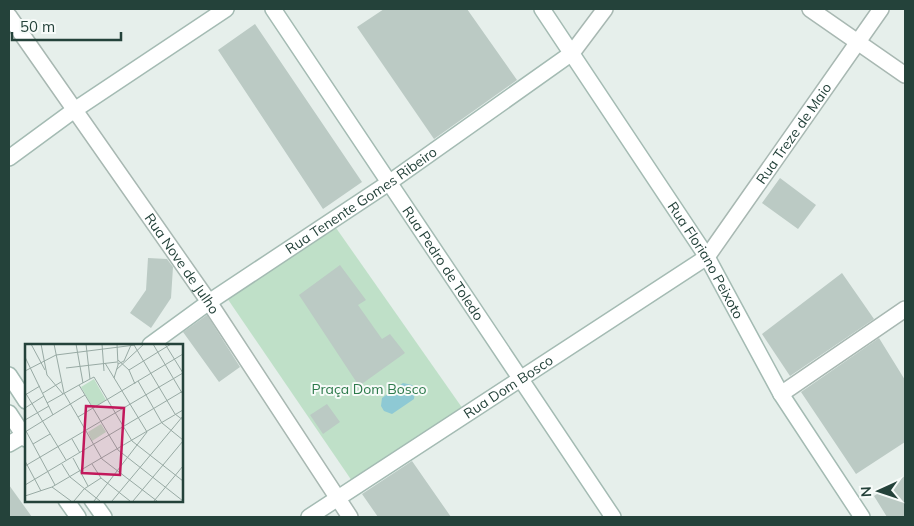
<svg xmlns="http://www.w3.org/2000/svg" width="914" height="526" font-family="Mulish,sans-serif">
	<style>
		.green { fill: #bfe0c8 }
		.water { fill: #8ec9d4 }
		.building { fill: #bbcac4 }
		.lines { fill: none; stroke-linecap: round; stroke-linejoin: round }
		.street-casing { stroke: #a8b8b2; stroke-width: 18 }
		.secondary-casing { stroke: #a4bbb3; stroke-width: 18 }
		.street { stroke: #fff; stroke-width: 15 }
		.secondary { stroke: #fff; stroke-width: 15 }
		.labels { text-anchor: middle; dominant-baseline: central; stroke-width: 4; stroke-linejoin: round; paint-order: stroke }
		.street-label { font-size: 14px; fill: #24423a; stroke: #f7fbf9 }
		.park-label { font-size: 14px; fill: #2d7a4b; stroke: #f7fbf9 }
		.inset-road { fill: none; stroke: #98aaa4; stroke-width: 1 }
		.view { fill: #c2185b; fill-opacity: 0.15; stroke: #c2185b; stroke-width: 2.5 }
		.inset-edge { fill: none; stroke: #24423a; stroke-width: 2.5 }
	</style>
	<rect width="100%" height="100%" fill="#e6efeb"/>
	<path class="green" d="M334 225 463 409 352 481 227 298Z"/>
	<path class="water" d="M403 383 412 385 415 390 414 399 392 414 384 411 381 406 382 398Z"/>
	<path class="building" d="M384 9H467L517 80 434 139 357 27Z
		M255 24 362 182 323 209 218 50Z
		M780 178 816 205 798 229 762 203Z
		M148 258 167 259 173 267 171 298 151 328 130 313 146 290Z
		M340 265 366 300 358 305 382 339 390 334 405 353 359 386 299 295Z
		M842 273 874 319 790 376 762 334Z
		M207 315 240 367 219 382 183 332Z
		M879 338 905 380V442L856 474 801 392Z
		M327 404 340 422 323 434 310 415Z
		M412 461 451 517H378L362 494Z
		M905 476V517H887L874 496Z
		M9 485 32 517H9Z"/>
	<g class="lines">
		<defs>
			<g id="street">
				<path d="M810 9 905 75"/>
				<path id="s1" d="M9 16 209 302 350 517"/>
				<path d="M572 53 605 9"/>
				<path id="s2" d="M707 257 881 9"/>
				<path d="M781 394 905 309"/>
			</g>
			<g id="secondary">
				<path id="s3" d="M273 9 613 517"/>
				<path id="s4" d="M542 9 707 257 781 394 862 517"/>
				<path d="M9 158 73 111 226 9"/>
				<path id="s5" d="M150 345 209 302 390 182 572 53"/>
				<path d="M9 375 26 401"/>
				<path d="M9 413 26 439"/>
				<path d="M9 444 26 434"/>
				<path d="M66 500 78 517"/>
				<path d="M92 500 104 517"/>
				<path id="s6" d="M309 517 707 257"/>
			</g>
		</defs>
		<use href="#street" class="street-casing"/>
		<use href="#secondary" class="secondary-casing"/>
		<use href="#street" class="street"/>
		<use href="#secondary" class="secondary"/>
	</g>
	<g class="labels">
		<g class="street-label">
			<text stroke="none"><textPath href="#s2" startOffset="151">Rua Treze de Maio</textPath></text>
			<text stroke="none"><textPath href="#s5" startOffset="256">Rua Tenente Gomes Ribeiro</textPath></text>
			<text stroke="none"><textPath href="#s4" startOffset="300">Rua Floriano Peixoto</textPath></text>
			<text stroke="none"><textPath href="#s3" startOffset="306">Rua Pedro de Toledo</textPath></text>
			<text stroke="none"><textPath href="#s1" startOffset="302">Rua Nove de Julho</textPath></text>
			<text stroke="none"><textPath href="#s6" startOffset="238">Rua Dom Bosco</textPath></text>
		</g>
		<g class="park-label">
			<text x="369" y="389">Praça Dom Bosco</text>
		</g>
	</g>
	<g transform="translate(25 344)">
		<rect width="158" height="158" fill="#e6efeb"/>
		<path d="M69 35 81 56 68 64 56 43ZM76 80 81 88 67 97 63 88Z" fill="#bfe0c8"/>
		<path class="inset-road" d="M6 0 20 26M16 0 22 31 38 50M29 0 39 49 53 73M51 0 58 39M61 0 65 35M77 0 79 27M128 0 157 49M140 0 158 29M109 1 150 70 158 76M0 13 28 71M93 16 104 26 110 40M93 20 99 17 106 1M41 24 92 18M91 26 119 0M104 26 146 0M0 27 31 11 110 1M89 34 93 21 92 0M113 37 137 79 158 96M0 48 41 116M18 49 36 38M0 51 15 42M22 59 54 41M0 64 19 52M0 76 24 62M1 87 30 141M0 88 60 51M47 95 55 109M107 97 158 137M8 100 25 90M93 106 158 157M93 106 54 41 65 35 69 33 107 97M48 114 63 142M77 115 132 157M77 115 53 73 158 10M0 117 16 147M37 120 45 133 75 157M67 120 76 134 105 157M0 122 158 29M0 141 158 47M27 143 46 157M0 152 27 143 158 66M49 157 59 145 76 134M69 157 122 88 80 19M87 157 158 72M108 157 158 97M129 157 158 122"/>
		<path class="view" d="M61 62 99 64 95 131 57 129Z"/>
		<rect width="158" height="158" class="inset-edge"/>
	</g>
	<rect width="914" height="526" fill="none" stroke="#24423a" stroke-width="20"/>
	<g transform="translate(879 491) rotate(267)" stroke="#f7fbf9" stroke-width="4" paint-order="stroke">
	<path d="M0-4L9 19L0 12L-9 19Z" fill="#24423a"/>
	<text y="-8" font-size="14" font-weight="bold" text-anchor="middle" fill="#24423a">N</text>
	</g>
	<path d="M12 32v8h109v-8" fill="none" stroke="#24423a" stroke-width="2.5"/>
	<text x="20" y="32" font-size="15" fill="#24423a" stroke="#f7fbf9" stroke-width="4" paint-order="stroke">50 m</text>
</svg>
